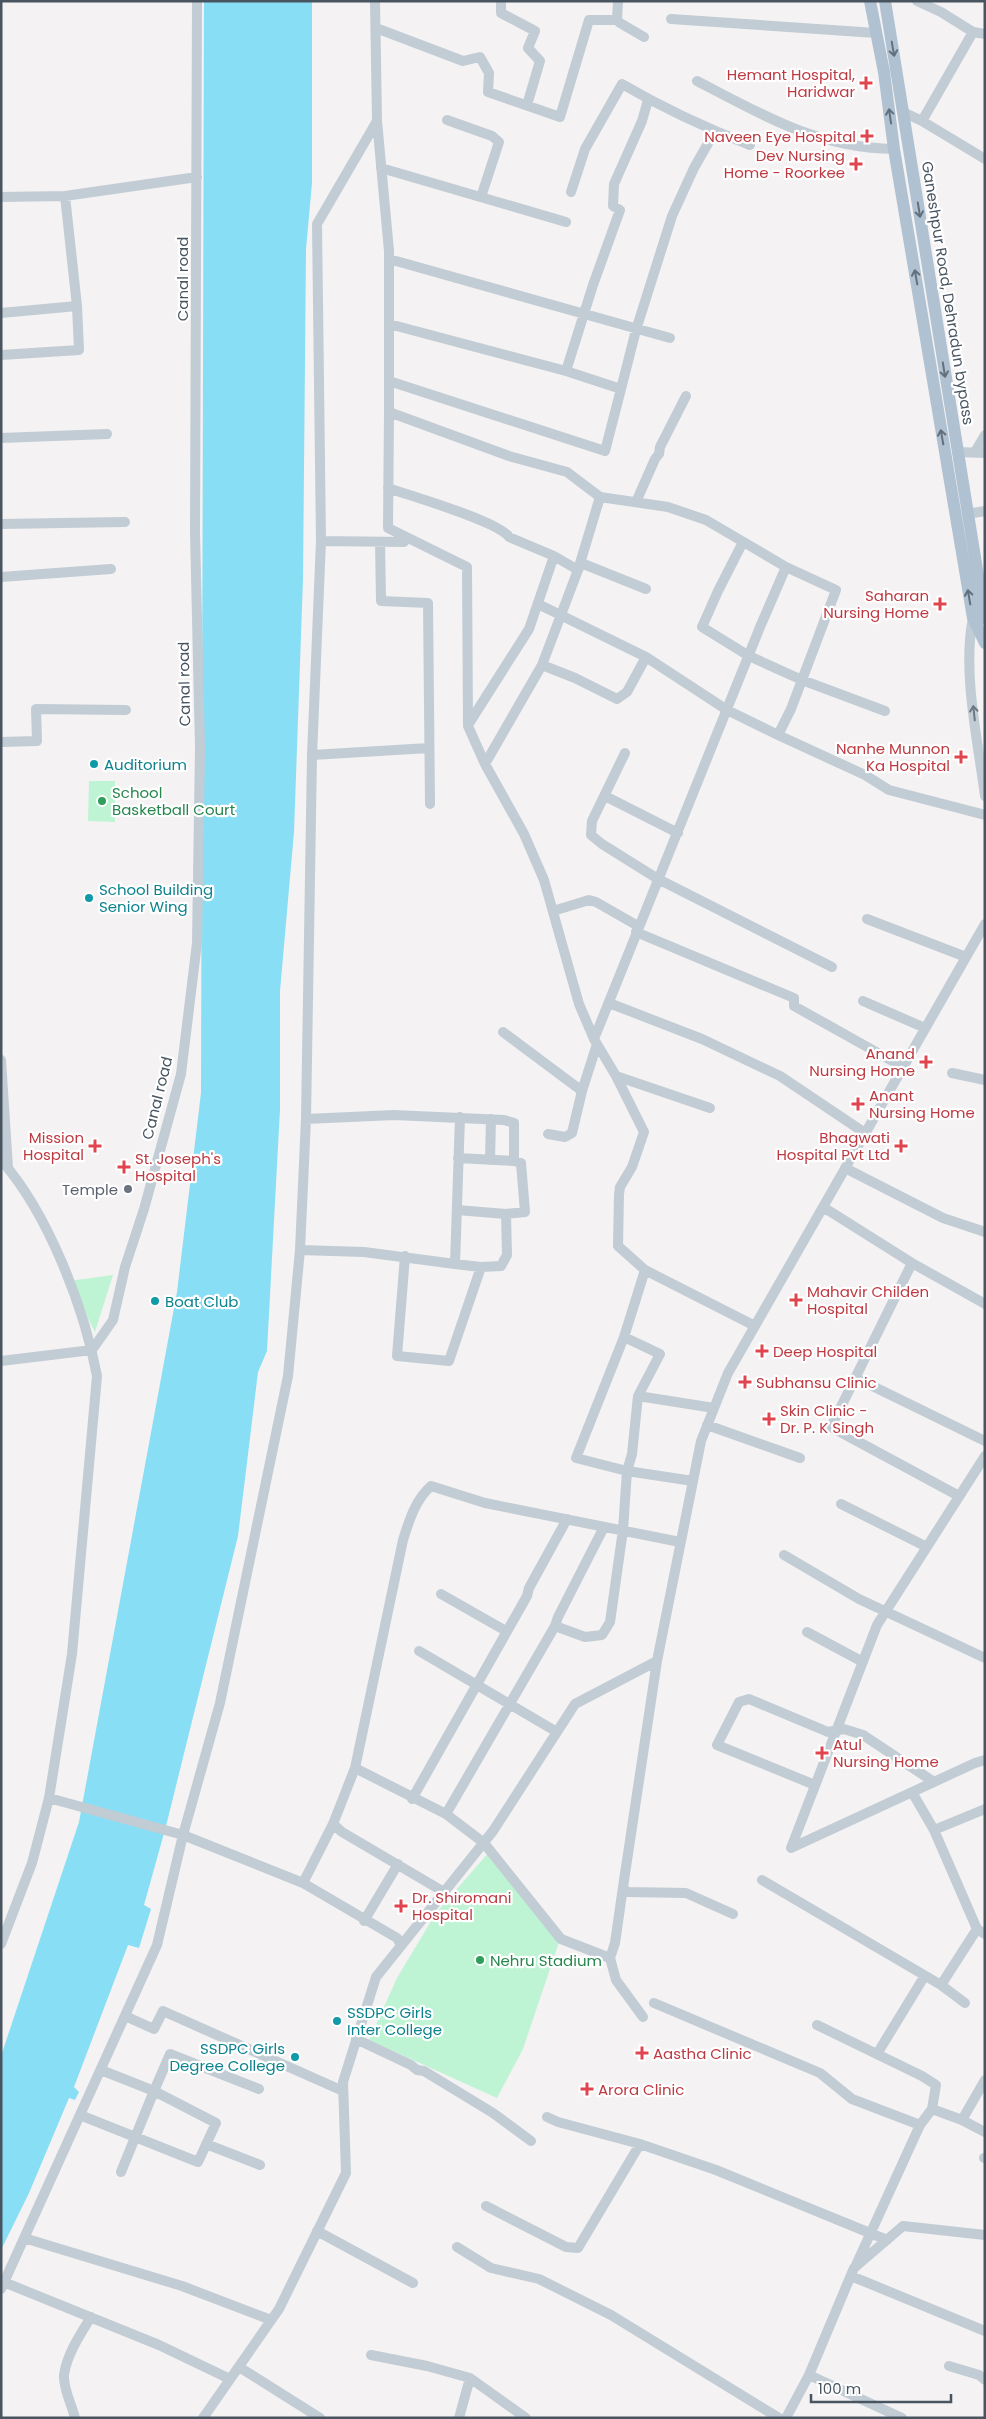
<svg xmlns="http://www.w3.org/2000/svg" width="986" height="2419" font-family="Poppins,sans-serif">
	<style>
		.green { fill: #bef4d3 }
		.water { fill: #88def4 }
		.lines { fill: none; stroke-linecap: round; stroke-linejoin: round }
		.minor { stroke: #c2ccd4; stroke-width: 10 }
		.major { stroke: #b0c1d2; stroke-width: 12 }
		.oneway { stroke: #62707d }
		.oneway2 { stroke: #6d7984 }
		.health-dot { fill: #e0444e; stroke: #fff; stroke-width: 2 }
		.culture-dot { fill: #0f9aa8; stroke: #fff; stroke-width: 2 }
		.leisure-dot { fill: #2e9e5b; stroke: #fff; stroke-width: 2 }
		.worship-dot { fill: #6b7280; stroke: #fff; stroke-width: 2 }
		.labels { text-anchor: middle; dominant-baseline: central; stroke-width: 4.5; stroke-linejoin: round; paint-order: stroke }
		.health-label { font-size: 15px; fill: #be3a42; stroke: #fff; text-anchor: start }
		.street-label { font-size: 15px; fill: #485561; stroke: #fff }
		.culture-label { font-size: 15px; fill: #0d838f; stroke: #fff; text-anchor: start }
		.leisure-label { font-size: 15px; fill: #27864d; stroke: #fff; text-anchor: start }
		.worship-label { font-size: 15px; fill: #5b616d; stroke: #fff; text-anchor: end }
	</style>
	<rect width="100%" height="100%" fill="#f4f2f2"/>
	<path class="green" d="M89 781H115V822L88 821Z
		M113 1275 95 1332 69 1281Z
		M490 1851 559 1942 523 2049 497 2098 369 2040 397 1978 436 1913Z"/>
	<path class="water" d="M204 1H312V183L306 249 303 579 294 832 280 991V1109L267 1351 258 1372 238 1536 166 1826 144 1905 151 1909 139 1948 128 1945 74 2087 79 2092 75 2100 69 2098 29 2193 1 2250V2056L79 1822 177 1292 201 1093Z"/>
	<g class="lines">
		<path class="minor" d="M501 1V13L535 31 528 48 540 61 527 105
			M618 1 617 20 620 23 644 37
			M917 1 941 12 973 32 985 34
			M671 19 876 33
			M376 28 463 61 480 57 489 73 488 92 560 117 589 20H617
			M697 81C763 115 817 148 894 149
			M903 112 922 121 985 159
			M447 120 492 136 499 142 481 197
			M377 121 389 251V412L509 456 567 472 600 497 668 507 706 520 786 567
			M922 121 973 32
			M381 168 566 222
			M571 192 585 149 622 84C663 108 706 128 750 145
			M1 197 65 196 197 177
			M389 259 670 338
			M1 313 77 306
			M389 324 566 371
			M1 355 79 350 77 306 65 196
			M389 381 605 451 621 389 566 371 593 285 620 210 613 206 614 184 642 121 648 100
			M621 389 636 330 672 216 694 168 715 131
			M389 412 388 528 467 567 468 726 485 764
			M1 438 107 434
			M957 452 985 453
			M975 452 985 435
			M388 488C411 496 498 521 509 537L554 556 529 629 468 725
			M600 497 578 570 542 665 485 764 524 834 544 880 579 1004 594 1039 616 1076 644 1132 632 1167 620 1187 619 1194 618 1246 645 1270 624 1337 660 1354 638 1396 714 1408
			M636 502 655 459 659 454 660 447 686 396
			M967 514 985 511
			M1 524 125 522
			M321 541 404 542
			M380 542 381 601 428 603 430 804
			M743 542 718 591 702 627 749 656 802 680 885 711
			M554 556 578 570 581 563 646 589
			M1 577 111 569
			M538 604 646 657 727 710 778 735
			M973 618C962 671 978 742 985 796
			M542 665 575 678 617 699 627 692 646 657
			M1 742 37 741 36 709 126 710
			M625 753 592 821 591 835 602 844 658 879 832 967
			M312 755 429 748
			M605 796 678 833
			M553 911 589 900 596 902 638 926
			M867 919 966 957
			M636 932 794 998V1006L903 1067
			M863 1001 925 1028
			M609 1003 702 1039 780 1076 865 1133
			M503 1032 582 1091 597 1044
			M594 1039 760 627 786 567 836 590 791 709 778 735 865 775 889 790 985 815
			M1 1060 8 1168
			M952 1073 985 1080
			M616 1076 710 1108
			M306 1119 394 1115 504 1120 514 1123V1161
			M548 1134 565 1137 572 1133 582 1091
			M458 1158 514 1161 521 1163 525 1212 506 1214
			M1 1160C48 1213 84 1307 97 1376L72 1654 49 1798 32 1863 1 1944
			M490 1160 491 1119
			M845 1168 943 1218 985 1232
			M823 1207 912 1263 985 1304
			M457 1210 506 1214 507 1255 501 1266 481 1267
			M300 1250 364 1252 455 1264 460 1117
			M405 1256 397 1356 449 1361 481 1267 455 1264
			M912 1263 831 1427 959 1496
			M645 1270 755 1326
			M624 1337 576 1458 627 1471 693 1481
			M92 1350 113 1320 125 1267 144 1209 181 1074 197 943 200 748 195 532 197 1
			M1 1361 92 1350
			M856 1378 985 1441
			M707 1425 800 1458
			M841 1504 927 1547
			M784 1555 859 1599 985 1658
			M441 1594 506 1631
			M555 1626 585 1637 602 1635 610 1622 623 1530 627 1471 632 1454 638 1396
			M807 1632 863 1662
			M419 1651 557 1732
			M657 1661 623 1887 627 1892 686 1893 733 1914
			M355 1768 446 1814 484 1843 561 1939 610 1958
			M815 1785 717 1745 739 1702 749 1699 828 1732 844 1729 863 1735 934 1782
			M912 1792 934 1830 977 1929 985 1934
			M49 1798 183 1835 303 1883 397 1938 401 1945
			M412 1799 527 1596 529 1588 567 1519
			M446 1814 555 1626 558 1617 604 1527
			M333 1824 342 1832 444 1892
			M934 1830 985 1809
			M791 1848 877 1625 985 1456
			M791 1848 975 1763 985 1760
			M762 1880 941 1985 965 2003
			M303 1883 333 1824 355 1768 403 1540C409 1521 415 1500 431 1486L485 1503 680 1542
			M623 1887 615 1943 610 1958 616 1980 643 2017
			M364 1921 398 1864
			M941 1985 977 1929
			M654 2003 820 2073 852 2099 920 2125 932 2109 962 2120
			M125 2016 154 2029 163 2011 343 2091
			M817 2025 922 2076 936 2085 932 2109
			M356 2039 411 2065 417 2070 424 2071 493 2113 531 2141
			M877 2054 924 1977
			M101 2070 154 2091 170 2054 259 2089
			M985 2080 962 2120 985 2132
			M85 2117 198 2162 216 2123 154 2091 121 2172
			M547 2117 558 2122 640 2144 716 2170 887 2240
			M206 2144 260 2165
			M984 2158H985
			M486 2206 566 2247 578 2248 640 2144
			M317 2231 413 2283
			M24 2238 182 2286 271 2320
			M457 2247 491 2268 539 2279 611 2315 779 2418
			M856 2265 920 2125
			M851 2276 985 2331
			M1 2281 159 2345 230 2379
			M1 2289 157 1945 183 1835 220 1703 288 1376 300 1250 306 1119 312 755 321 541 317 224 377 121 375 1
			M371 2355 427 2366 470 2378 526 2418
			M949 2366 979 2375 985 2380
			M239 2367 320 2418
			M809 2375 902 2418
			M75 2418C72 2405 63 2389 64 2375 67 2354 80 2335 91 2317
			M203 2418 279 2309 346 2173 343 2082 376 1977 493 1831 575 1704 657 1661 701 1441 728 1373 985 924
			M459 2418 470 2378
			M786 2418 809 2375 854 2268 903 2226 985 2235"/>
		<path class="major" d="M870 1 884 72 894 149 973 618 985 643
			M885 1 985 619"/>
	</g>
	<defs><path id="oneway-shaft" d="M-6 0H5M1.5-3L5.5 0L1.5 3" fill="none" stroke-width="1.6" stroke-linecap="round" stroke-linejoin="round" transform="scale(1.25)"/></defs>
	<g class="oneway">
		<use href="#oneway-shaft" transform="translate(893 49) rotate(80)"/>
		<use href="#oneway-shaft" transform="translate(890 116) rotate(-98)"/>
		<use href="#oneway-shaft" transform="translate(919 210) rotate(81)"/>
		<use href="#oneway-shaft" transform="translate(916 277) rotate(-100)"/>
		<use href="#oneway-shaft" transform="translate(944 370) rotate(81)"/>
		<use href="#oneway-shaft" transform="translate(942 437) rotate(-100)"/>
		<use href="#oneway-shaft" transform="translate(969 597) rotate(-100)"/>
	</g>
	<use class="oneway2" href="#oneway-shaft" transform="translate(974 713) rotate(-96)"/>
	<g class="health-dot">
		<path d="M863.5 75.5h5v5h5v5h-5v5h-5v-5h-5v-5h5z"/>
		<path d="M864.5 128.5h5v5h5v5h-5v5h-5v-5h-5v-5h5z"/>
		<path d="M853.5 156.5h5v5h5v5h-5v5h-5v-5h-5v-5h5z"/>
		<path d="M937.5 596.5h5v5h5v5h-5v5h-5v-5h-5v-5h5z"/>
		<path d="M958.5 749.5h5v5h5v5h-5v5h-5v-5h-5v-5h5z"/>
		<path d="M923.5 1054.5h5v5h5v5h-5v5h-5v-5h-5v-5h5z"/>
		<path d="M855.5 1096.5h5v5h5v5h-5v5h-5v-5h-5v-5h5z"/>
		<path d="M92.5 1138.5h5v5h5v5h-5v5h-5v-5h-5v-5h5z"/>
		<path d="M898.5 1138.5h5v5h5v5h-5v5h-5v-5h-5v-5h5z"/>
		<path d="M121.5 1159.5h5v5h5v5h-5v5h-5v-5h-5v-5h5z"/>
		<path d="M793.5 1292.5h5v5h5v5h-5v5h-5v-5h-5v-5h5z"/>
		<path d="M759.5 1343.5h5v5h5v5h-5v5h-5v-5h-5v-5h5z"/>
		<path d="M742.5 1374.5h5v5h5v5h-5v5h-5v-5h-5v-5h5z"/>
		<path d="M766.5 1411.5h5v5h5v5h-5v5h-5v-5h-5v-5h5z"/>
		<path d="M819.5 1745.5h5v5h5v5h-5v5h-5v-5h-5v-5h5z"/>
		<path d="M398.5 1898.5h5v5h5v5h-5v5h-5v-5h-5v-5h5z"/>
		<path d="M639.5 2045.5h5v5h5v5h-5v5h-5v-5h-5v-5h5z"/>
		<path d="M584.5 2081.5h5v5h5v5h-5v5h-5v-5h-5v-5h5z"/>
	</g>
	<g class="culture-dot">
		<circle cx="94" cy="764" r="5"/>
		<circle cx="89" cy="898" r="5"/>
		<circle cx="155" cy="1301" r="5"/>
		<circle cx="337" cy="2021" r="5"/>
		<circle cx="295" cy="2057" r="5"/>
	</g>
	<g class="leisure-dot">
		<circle cx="102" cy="801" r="5"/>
		<circle cx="480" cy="1960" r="5"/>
	</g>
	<circle class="worship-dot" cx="128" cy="1189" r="5"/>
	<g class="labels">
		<g class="health-label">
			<text x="855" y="74" text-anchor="end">Hemant Hospital,<tspan x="855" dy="17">Haridwar</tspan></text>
			<text x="856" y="136" text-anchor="end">Naveen Eye Hospital</text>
			<text x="845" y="155" text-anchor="end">Dev Nursing<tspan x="845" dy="17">Home - Roorkee</tspan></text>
			<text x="929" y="595" text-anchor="end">Saharan<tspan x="929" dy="17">Nursing Home</tspan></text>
			<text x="950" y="748" text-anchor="end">Nanhe Munnon<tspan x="950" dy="17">Ka Hospital</tspan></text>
			<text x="915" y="1053" text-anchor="end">Anand<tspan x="915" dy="17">Nursing Home</tspan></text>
			<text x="869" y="1095">Anant<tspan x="869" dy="17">Nursing Home</tspan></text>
			<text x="84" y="1137" text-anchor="end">Mission<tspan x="84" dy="17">Hospital</tspan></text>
			<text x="890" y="1137" text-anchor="end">Bhagwati<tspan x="890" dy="17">Hospital Pvt Ltd</tspan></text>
			<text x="135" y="1158">St. Joseph's<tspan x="135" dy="17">Hospital</tspan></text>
			<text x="807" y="1291">Mahavir Childen<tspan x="807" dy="17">Hospital</tspan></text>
			<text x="773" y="1351">Deep Hospital</text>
			<text x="756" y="1382">Subhansu Clinic</text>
			<text x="780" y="1410">Skin Clinic -<tspan x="780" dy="17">Dr. P. K Singh</tspan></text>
			<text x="833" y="1744">Atul<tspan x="833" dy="17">Nursing Home</tspan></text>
			<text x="412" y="1897">Dr. Shiromani<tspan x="412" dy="17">Hospital</tspan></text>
			<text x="653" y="2053">Aastha Clinic</text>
			<text x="598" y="2089">Arora Clinic</text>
		</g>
		<g class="street-label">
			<text transform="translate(182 279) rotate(-90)">Canal road</text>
			<text transform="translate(948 293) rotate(81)">Ganeshpur Road, Dehradun bypass</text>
			<text transform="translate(184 684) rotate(-91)">Canal road</text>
			<text transform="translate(157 1098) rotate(-76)">Canal road</text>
		</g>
		<g class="culture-label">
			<text x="104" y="764">Auditorium</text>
			<text x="99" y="889">School Building<tspan x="99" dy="17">Senior Wing</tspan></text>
			<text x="165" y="1301">Boat Club</text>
			<text x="347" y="2012">SSDPC Girls<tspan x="347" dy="17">Inter College</tspan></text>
			<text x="285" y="2048" text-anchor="end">SSDPC Girls<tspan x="285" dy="17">Degree College</tspan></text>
		</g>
		<g class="leisure-label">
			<text x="112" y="792">School<tspan x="112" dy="17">Basketball Court</tspan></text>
			<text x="490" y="1960">Nehru Stadium</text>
		</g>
		<g class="worship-label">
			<text x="118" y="1189">Temple</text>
		</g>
	</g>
	<rect width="986" height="2419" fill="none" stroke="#485561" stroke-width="5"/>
	<path d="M811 2394v8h140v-8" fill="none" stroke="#485561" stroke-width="2.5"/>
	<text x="818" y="2394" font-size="15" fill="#485561" stroke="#ffffff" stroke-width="4" paint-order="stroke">100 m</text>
</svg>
